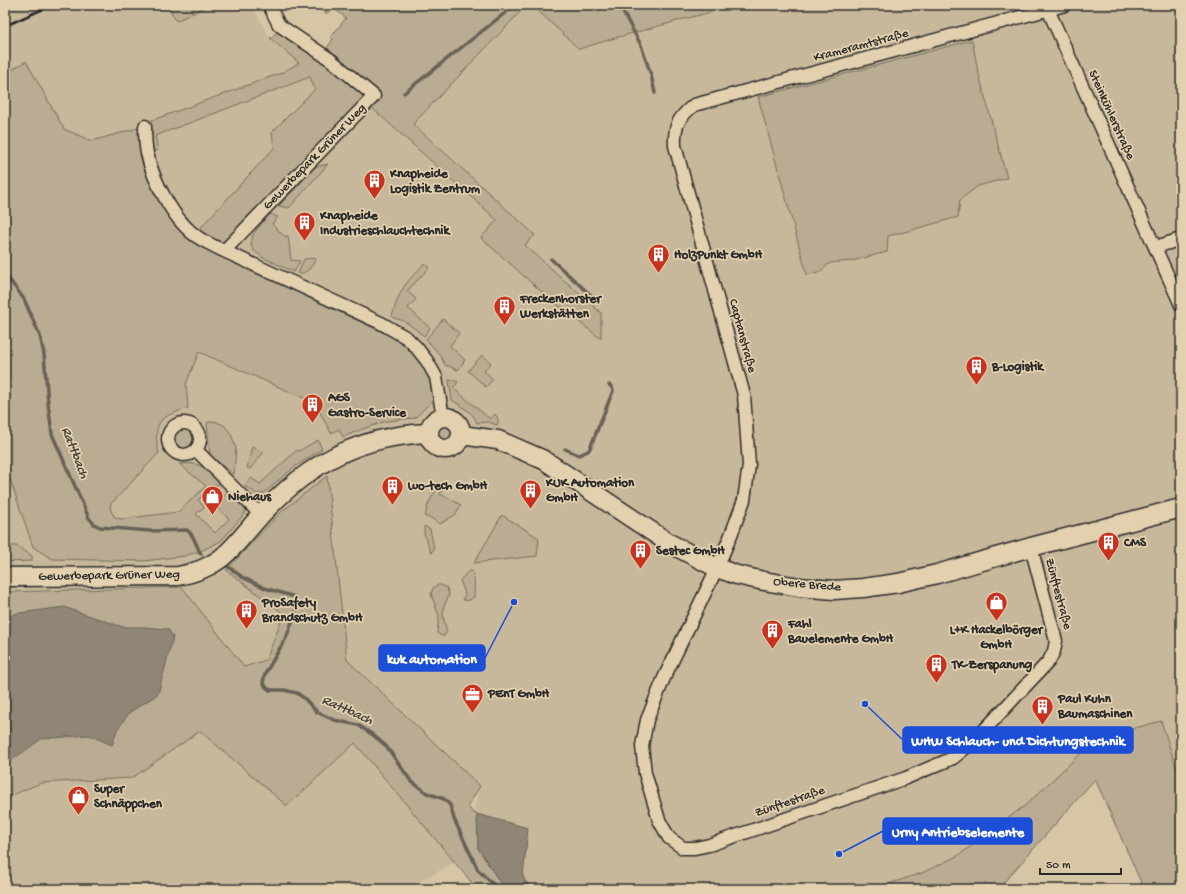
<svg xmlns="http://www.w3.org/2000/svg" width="1186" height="894" font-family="'Gochi Hand',sans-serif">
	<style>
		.built { fill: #c8b89b }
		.green { fill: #baac92; stroke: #726c5e }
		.water { fill: #908674; stroke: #686257 }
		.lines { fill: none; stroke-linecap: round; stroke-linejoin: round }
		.stream { stroke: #686257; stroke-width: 3.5 }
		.street-casing { stroke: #2b2b2b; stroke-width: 15 }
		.secondary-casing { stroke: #2b2b2b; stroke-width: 21 }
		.street { stroke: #e2d0ae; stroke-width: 12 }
		.secondary { stroke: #e2d0ae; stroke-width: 18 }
		.rail { stroke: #2b2b2b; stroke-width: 3 }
		.labels { text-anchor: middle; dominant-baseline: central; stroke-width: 3.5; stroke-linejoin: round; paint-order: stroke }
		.street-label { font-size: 13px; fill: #2b2b2b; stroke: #e2d0ae }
		.poi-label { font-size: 13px; font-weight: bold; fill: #2b2b2b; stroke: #e2d0ae; text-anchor: start }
		.water-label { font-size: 14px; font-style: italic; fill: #44423d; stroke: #e2d0ae }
		.leader { fill: none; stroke: #1d4ed8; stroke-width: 1.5 }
		.callout-dot { fill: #1d4ed8; stroke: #e2d0ae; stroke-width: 1.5 }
		.callout { fill: #1d4ed8; stroke: #1d4ed8; stroke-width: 1.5 }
		.callout-label { font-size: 14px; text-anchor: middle; font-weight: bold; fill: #fff }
	</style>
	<rect width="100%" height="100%" fill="#d7c6a6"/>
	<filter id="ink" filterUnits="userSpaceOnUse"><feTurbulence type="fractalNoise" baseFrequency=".025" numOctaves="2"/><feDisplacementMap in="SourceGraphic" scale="8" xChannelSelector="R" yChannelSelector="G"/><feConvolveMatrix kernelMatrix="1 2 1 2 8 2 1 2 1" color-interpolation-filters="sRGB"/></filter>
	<g filter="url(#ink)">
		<path class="built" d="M6 5H252L270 38 300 62 330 70 525 245 534 235 413 124 527 5H532L579 49 615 38 736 5H1181V889H1144L1095 779 998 889H531L523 877 528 828 473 813 479 786 347 660 336 568 284 614 266 660 244 667 182 587 5 592V6Z
			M200 731 287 806 355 742 456 862 406 889H5V798L41 783 132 778Z"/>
		<path class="green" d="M168 5H210L176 21Z
			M316 5H527L413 124 535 235 525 245 601 313V339L551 300 481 238 497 220 363 100 224 251 199 238 202 226 274 148 272 132 315 89 310 77 155 136 158 150 148 154 153 184 173 222 202 247 399 340 421 361 431 384 434 399 415 418 387 421 360 430 343 437 339 429 331 433 315 403 199 352 186 384 188 408C181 411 171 413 164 418 154 425 156 443 159 453L110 505 111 511 115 517 121 519 178 512 206 486 179 464C202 462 205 467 220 483L216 486 215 484 198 500 204 507 196 514 215 533 229 519 214 505 228 491 245 507V513L221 541 201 551 184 556 144 561 52 559 33 547 5 464V74L26 61 64 129 92 141 145 126 148 150 150 121 281 73 299 63 270 38 283 28 332 68 341 58 327 48 333 39 331 37 346 18 333 8 326 14Z
			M532 5H736L615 38 579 49Z
			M972 40 978 71 1007 178 978 186 960 200 958 217 908 231 888 236 887 252 852 261 830 263 821 271 807 275 758 97Z
			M328 164 289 208 279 206 315 167Z
			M270 214 278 217 272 224 284 236H288L291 260 300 261 294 272 262 257 253 250 251 245 253 234Z
			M316 258C313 266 307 274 298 274L304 259Z
			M424 263 429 268 407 291 416 299 408 308 430 328 424 336 406 322 392 317C395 305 400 290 409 280 414 274 420 269 424 263Z
			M443 319 459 333 450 346 465 360 458 370 445 365 440 355 426 339Z
			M482 355 491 363 484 371 493 379 486 387 468 371Z
			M449 380H453L458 382 453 388 490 419 495 414C498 417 499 421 497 425L488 422 477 423C473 411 461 407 452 400Z
			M214 421 224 425 231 434 236 448 234 475 210 455 207 423Z
			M436 432a9 9 0 1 1 18 0a9 9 0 1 1-18 0Z
			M174 439a10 10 0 1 1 20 0a10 10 0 1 1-20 0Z
			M318 440 322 449 293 468 263 494H256L251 490 244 486 251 478 260 484 297 450 299 451Z
			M252 447 264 452 250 469 247 468Z
			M327 476 347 660 480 786 468 806 473 813 477 814 478 848 504 889H477L355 743 287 806 200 731 132 778 41 783 5 798V592L182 587 244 667 266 660 284 614 226 570 281 512Z
			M439 484 444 487 440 494 461 505 455 515 440 524 429 517H425L428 504Z
			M502 515 539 538 537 556 474 563Z
			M424 526 430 529 434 549 431 553 424 533Z
			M5 546H17L32 556V561L5 562Z
			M469 571H472C476 582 474 587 474 597L470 600 465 601 463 599 465 594 460 580Z
			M438 585H441L447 588 449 595 444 606 443 616 447 632 444 636H442L437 633 439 616 431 594 433 588Z
			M1161 721 1181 782V889H1144L1095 779 998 889H873L922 873 959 855 1027 804 1097 738Z"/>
		<path class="water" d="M64 607 123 627H145L168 629 173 637 158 694 130 712 117 730 112 745 89 735 41 739 5 765V624L13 614Z
			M477 814 528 828 523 877 531 889H504L478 848Z"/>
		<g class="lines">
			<path class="stream" d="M619 5 641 45 651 75 655 93
				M404 93 515 5
				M551 259 594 298
				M5 274 24 299 40 336 44 354 48 403 52 434 89 518 94 524 100 527 150 531 187 530C196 537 195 545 201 554
				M565 449 579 455 588 451 590 448 613 391 612 387 609 385
				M226 565 242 577 265 588 295 597 298 605 287 636 265 674 263 682 266 687 270 690H284L297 693 305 699 317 712 334 720 358 725 373 735 386 746 411 781 427 793 444 799 450 805 454 819 478 870 493 884 496 889"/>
			<defs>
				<path id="street" d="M1046 5 1181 305
					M145 126C145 135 145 144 147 153 153 181 175 223 199 238 207 243 216 247 224 251L381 323 407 338 416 347 427 361 436 377 443 417
					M1156 247 1181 239
					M224 251 374 96 331 60 279 25 269 5
					M168 439a16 16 0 1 1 32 0a16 16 0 1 1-32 0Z
					M196 450 261 515
					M1031 547 1056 641 1054 651 1049 661 975 740 953 758 906 778 709 845 695 848H683L669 838 659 820 645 773 642 746 647 720 664 678 717 568 731 535 744 500 749 465 744 395 675 146C674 126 678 118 694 105L1065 5"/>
				<path id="secondary" d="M429 433a16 16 0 1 1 32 0a16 16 0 1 1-32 0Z
					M461 435 498 440 544 460 669 543 717 568 737 575 764 581 799 587 834 590 863 588 898 583 937 574 1031 547 1181 508
					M5 577 178 576C223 568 233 546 261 515 309 463 358 436 429 433"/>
			</defs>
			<use href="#street" class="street-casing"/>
			<use href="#secondary" class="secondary-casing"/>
			<use href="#street" class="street"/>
			<use href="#secondary" class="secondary"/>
			<path class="rail" d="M5 26 52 5"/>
		</g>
	</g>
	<defs>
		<symbol id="building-pin" viewBox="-11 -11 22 30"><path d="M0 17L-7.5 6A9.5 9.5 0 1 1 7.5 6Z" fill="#c8321e" stroke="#e2d0ae"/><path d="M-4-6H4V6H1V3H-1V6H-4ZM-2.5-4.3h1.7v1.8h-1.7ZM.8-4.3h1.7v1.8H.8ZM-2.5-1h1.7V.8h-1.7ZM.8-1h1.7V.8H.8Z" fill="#fff"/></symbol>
		<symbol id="shop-pin" viewBox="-11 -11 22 30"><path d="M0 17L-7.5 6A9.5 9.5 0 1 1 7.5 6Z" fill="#c8321e" stroke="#e2d0ae"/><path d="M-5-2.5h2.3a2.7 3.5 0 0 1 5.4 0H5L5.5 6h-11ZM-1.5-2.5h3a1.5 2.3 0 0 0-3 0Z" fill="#fff"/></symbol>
		<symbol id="office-pin" viewBox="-11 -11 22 30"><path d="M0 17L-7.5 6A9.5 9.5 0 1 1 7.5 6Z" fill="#c8321e" stroke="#e2d0ae"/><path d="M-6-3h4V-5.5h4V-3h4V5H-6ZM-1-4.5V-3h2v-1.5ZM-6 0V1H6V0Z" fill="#fff"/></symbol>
	</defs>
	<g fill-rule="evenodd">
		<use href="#building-pin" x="362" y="168" width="25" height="34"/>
		<use href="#building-pin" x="292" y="210" width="25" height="34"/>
		<use href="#building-pin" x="646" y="242" width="25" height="34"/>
		<use href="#building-pin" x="492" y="294" width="25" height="34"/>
		<use href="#building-pin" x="964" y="354" width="25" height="34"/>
		<use href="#building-pin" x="300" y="392" width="25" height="34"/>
		<use href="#building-pin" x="380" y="474" width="25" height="34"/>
		<use href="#building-pin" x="518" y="478" width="25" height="34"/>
		<use href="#shop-pin" x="200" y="484" width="25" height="34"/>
		<use href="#building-pin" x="1096" y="530" width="25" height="34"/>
		<use href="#building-pin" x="628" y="538" width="25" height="34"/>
		<use href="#shop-pin" x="984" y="590" width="25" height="34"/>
		<use href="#building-pin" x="234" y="598" width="25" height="34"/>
		<use href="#building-pin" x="760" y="618" width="25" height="34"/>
		<use href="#building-pin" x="924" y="652" width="25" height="34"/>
		<use href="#office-pin" x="460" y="682" width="25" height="34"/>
		<use href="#building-pin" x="1030" y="694" width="25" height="34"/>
		<use href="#shop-pin" x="66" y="784" width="25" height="34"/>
	</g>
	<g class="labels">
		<g class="street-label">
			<text transform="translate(861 46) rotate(-15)">Krameramtstraße</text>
			<text transform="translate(1111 115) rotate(66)">Steinkühlerstraße</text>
			<text transform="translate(315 157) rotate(-46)">Gewerbepark Grüner Weg</text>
			<text transform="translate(742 336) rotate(75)">Captanstraße</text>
			<text transform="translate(109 576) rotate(-1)">Gewerbepark Grüner Weg</text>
			<text transform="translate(807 585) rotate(5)">Obere Brede</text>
			<text transform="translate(1058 594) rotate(75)">Zünftestraße</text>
			<text transform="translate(790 802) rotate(-19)">Zünftestraße</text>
		</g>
		<g class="poi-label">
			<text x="390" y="174">Knapheide<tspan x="390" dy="15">Logistik Zentrum</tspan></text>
			<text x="320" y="216">Knapheide<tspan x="320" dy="15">Industrieschlauchtechnik</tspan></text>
			<text x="674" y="255">HolzPunkt GmbH</text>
			<text x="520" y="299">Freckenhorster<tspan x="520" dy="15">Werkstätten</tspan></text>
			<text x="992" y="367">B-Logistik</text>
			<text x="328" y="398">AGS<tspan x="328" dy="15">Gastro-Service</tspan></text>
			<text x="546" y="483">KUK Automation<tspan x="546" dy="15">GmbH</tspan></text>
			<text x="408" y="486">wo-tech GmbH</text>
			<text x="228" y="497">Niehaus</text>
			<text x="1124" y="543">CMS</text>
			<text x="656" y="551">Sestec GmbH</text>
			<text x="262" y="603">ProSafety<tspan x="262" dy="15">Brandschutz GmbH</tspan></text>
			<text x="788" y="624">Fahl<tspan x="788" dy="15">Bauelemente GmbH</tspan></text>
			<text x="996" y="630" text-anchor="middle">L+K Hackelbörger<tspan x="996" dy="15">GmbH</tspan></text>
			<text x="952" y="665">TK-Zerspanung</text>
			<text x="488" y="694">PEnT GmbH</text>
			<text x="1058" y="699">Paul Kuhn<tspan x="1058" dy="15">Baumaschinen</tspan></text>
			<text x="94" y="789">Super<tspan x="94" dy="15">Schnäppchen</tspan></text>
		</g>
		<g class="water-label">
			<text transform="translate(74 453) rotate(69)">Rattbach</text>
			<text transform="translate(347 711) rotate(24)">Rattbach</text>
		</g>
	</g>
	<path class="leader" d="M514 602L485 658M865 704L903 740M839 854L883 831"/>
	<g class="callout-dot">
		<circle cx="514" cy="602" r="4"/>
		<circle cx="865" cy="704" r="4"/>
		<circle cx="839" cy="854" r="4"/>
	</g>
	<g class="callout">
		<rect x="379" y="645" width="106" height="26" rx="4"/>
		<rect x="903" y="727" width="230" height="26" rx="4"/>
		<rect x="883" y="818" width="149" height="26" rx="4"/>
	</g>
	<g class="callout-label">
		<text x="432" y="663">kuk automation</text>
		<text x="1018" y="745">WHW Schlauch- und Dichtungstechnik</text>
		<text x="958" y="836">Urny Antriebselemente</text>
	</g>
	<rect width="1186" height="894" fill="none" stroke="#e2d0ae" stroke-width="20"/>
	<rect x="10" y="10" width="1166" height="874" fill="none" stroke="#2b2b2b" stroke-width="1.5" filter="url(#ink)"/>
	<path d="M1040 868v6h81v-6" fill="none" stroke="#2b2b2b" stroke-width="2"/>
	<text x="1046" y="868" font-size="12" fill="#2b2b2b" stroke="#e2d0ae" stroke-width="3" paint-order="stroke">50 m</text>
</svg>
